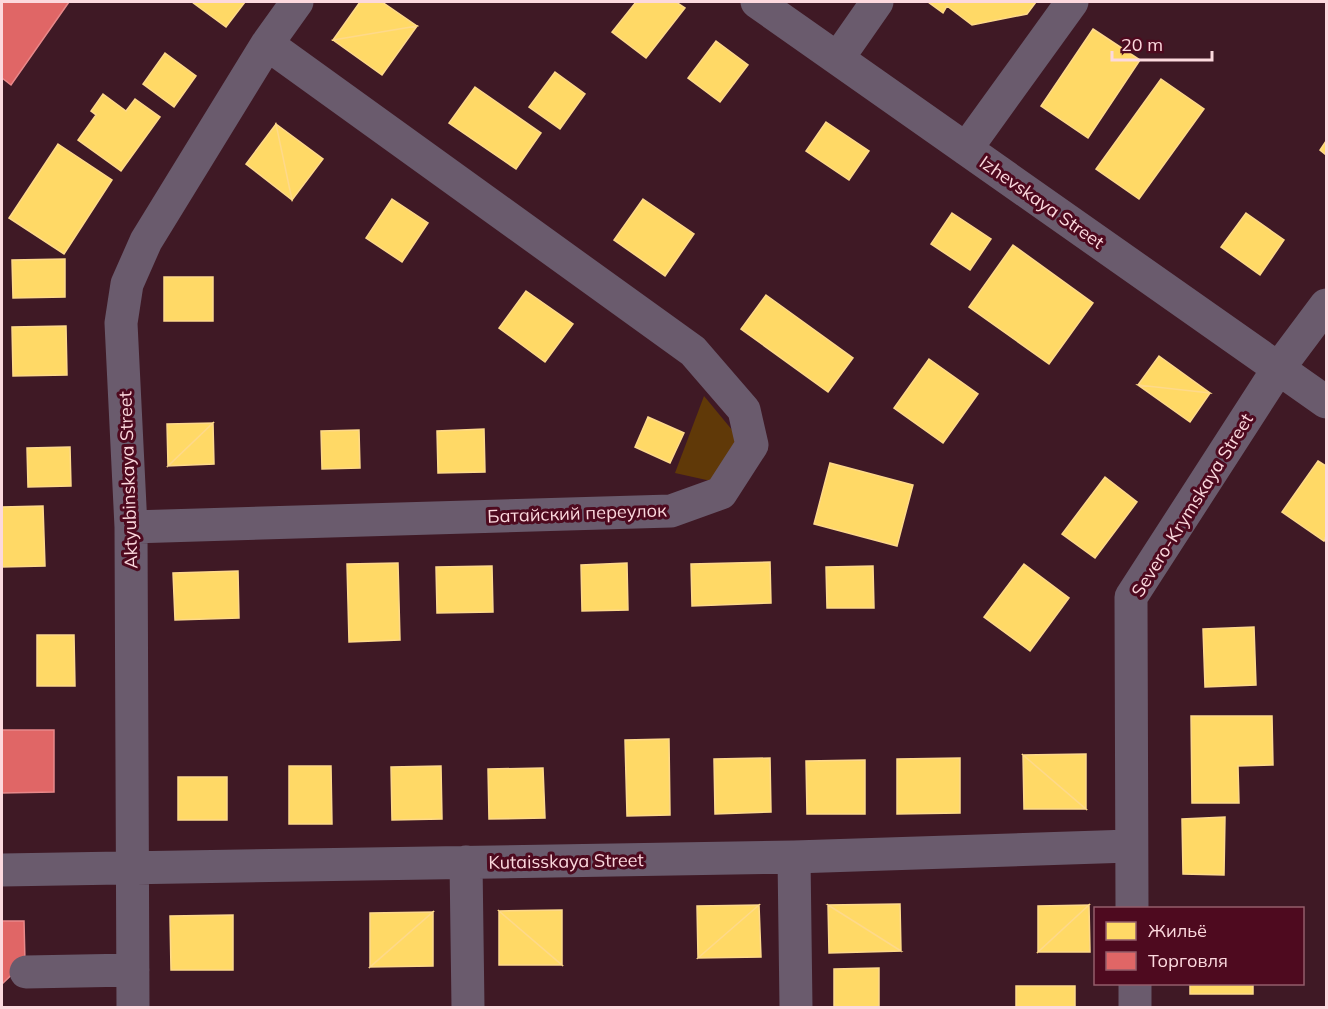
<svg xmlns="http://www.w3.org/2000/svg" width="1328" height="1009" font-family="Mulish,sans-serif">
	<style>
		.green { fill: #603908 }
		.homes { fill: #ffd966; stroke: #fed98a; stroke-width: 1.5 }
		.shops { fill: #e06666; stroke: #e8888a; stroke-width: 1.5 }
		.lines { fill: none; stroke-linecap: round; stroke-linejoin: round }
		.minor { stroke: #6a5b6d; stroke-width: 33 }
		.labels { text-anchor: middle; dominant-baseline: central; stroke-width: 6; stroke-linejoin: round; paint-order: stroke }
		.street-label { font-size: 18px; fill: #fcd9de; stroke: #4e0a1f }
	</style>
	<rect width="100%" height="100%" fill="#3f1925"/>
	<path class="green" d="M704 396 742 442 720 483 675 473Z"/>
	<path class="homes" d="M192 2H245L226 27Z
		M360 2H382L417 26 333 40Z
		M636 2H676L685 8 646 58 612 32Z
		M928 2H1036L1027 14 972 25 947 6 943 13Z
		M417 26 382 75 333 40Z
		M1093 29 1140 60 1088 138 1041 106Z
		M716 41 748 65 720 102 688 78Z
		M165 53 196 76 174 107 143 84Z
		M555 72 585 94 560 129 529 107Z
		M1161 79 1204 109 1139 199 1096 169Z
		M475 87 541 133 516 169 449 123Z
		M103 94 126 111 135 99 160 117 121 171 78 140 96 115 91 111Z
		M826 122 869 151 849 180 806 151Z
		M276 124 292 200 246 164Z
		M276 124 323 159 292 200Z
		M1326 141V155L1320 150Z
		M58 144 112 180 64 254 9 218Z
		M392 199 428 223 402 262 366 238Z
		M643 199 694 234 665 276 614 240Z
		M952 213 991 239 970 270 931 244Z
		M1246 213 1284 240 1260 275 1221 247Z
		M1013 245 1093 303 1049 364 969 307Z
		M65 259V297L13 298 12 260Z
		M164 277H213V321H164Z
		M526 291 573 324 545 362 499 328Z
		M766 295 853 358 828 392 741 329Z
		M66 326 67 375 13 376 12 327Z
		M1159 356 1210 393 1138 385Z
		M929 359 978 394 943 443 894 408Z
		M1138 385 1210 393 1190 422Z
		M648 417 684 433 670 463 635 447Z
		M213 423 168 466 167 424Z
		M213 423 214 464 168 466Z
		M484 429 485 472 438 473 437 431Z
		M359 430 360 468 322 469 321 431Z
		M70 447 71 486 28 487 27 448Z
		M1318 461 1326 466V536L1324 541 1282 512Z
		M830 463 913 485 897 546 814 524Z
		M1105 477 1137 502 1095 558 1062 534Z
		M43 506 45 566 2 567V507Z
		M770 562 771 603 692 606 691 564Z
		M398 563 400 640 349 642 347 564Z
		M627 563 628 610 582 611 581 565Z
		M1024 564 1069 598 1030 651 984 617Z
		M492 566 493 612 437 613 436 567Z
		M873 566 874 608H827L826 567Z
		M238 571 239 618 175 620 173 573Z
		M1254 627 1256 685 1205 687 1203 629Z
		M37 635H74L75 686H37Z
		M1191 716H1272L1273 765 1238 766 1239 803H1192Z
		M669 739 670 815 627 816 625 740Z
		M1086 754V809L1023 755Z
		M1023 755 1086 809H1024Z
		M770 758 771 812 715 814 714 759Z
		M960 758V813L897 814V759Z
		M865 760V814H807L806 761Z
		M289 766H331L332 824H289Z
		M441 766 442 819 392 820 391 767Z
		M543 768 545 818 489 819 488 769Z
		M178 777H227V820H178Z
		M1225 817 1224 875 1183 874 1182 819Z
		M900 904 901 951 828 905Z
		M759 905 698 958 697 906Z
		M759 905 761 957 698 958Z
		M828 905 901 951 829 953Z
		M1089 905 1090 952H1038Z
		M1089 905 1038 952V906Z
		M562 910V965L499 911Z
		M499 911 562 965H499Z
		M433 912 370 967V913Z
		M433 912V966L370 967Z
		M233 915V970H171L170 916Z
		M879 968V1008H834V969Z
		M1190 984H1253V994H1190Z
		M1016 986H1075V1008H1016Z"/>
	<path class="shops" d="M2 2H69L11 85 2 78Z
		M2 730H54V792L2 793Z
		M2 921H24L25 962 2 984Z"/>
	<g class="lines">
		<path class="minor" d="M757 2 1326 402
			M838 58 877 2
			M966 149 1072 2
			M131 527 671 511 721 493 752 445 744 410 693 351 267 44
			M794 857 796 1008
			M466 862 468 1008
			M2 870 794 857 1130 846
			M1132 908 1131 597 1278 369 1326 305
			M26 972 133 970
			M1135 984V1008
			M133 1008 131 527 121 323 127 284 146 241 267 44 297 2"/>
	</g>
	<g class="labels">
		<g class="street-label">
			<text transform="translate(1042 202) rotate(35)">Izhevskaya Street</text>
			<text transform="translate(128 480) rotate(-92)">Aktyubinskaya Street</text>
			<text transform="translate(1192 505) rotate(-58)">Severo-Krymskaya Street</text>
			<text transform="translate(577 513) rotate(-2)">Батайский переулок</text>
			<text transform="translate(566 861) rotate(-1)">Kutaisskaya Street</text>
		</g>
	</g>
	<rect width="1328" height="1009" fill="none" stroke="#fcd9de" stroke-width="6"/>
	<rect x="1094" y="907" width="210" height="78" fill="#4e0a1f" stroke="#945d6b" stroke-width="1.5"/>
	<rect x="1106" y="922" width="30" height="18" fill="#ffd966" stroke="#945d6b" stroke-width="1.5"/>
	<text x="1148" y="937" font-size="18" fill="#fcd9de">Жильё</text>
	<rect x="1106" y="952" width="30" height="18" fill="#e06666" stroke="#945d6b" stroke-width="1.5"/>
	<text x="1148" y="967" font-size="18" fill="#fcd9de">Торговля</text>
	<path d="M1112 51v9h100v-9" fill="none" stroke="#fcd9de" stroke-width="3"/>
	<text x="1121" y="51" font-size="18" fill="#fcd9de" stroke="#4e0a1f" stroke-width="4.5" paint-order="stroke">20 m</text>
</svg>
